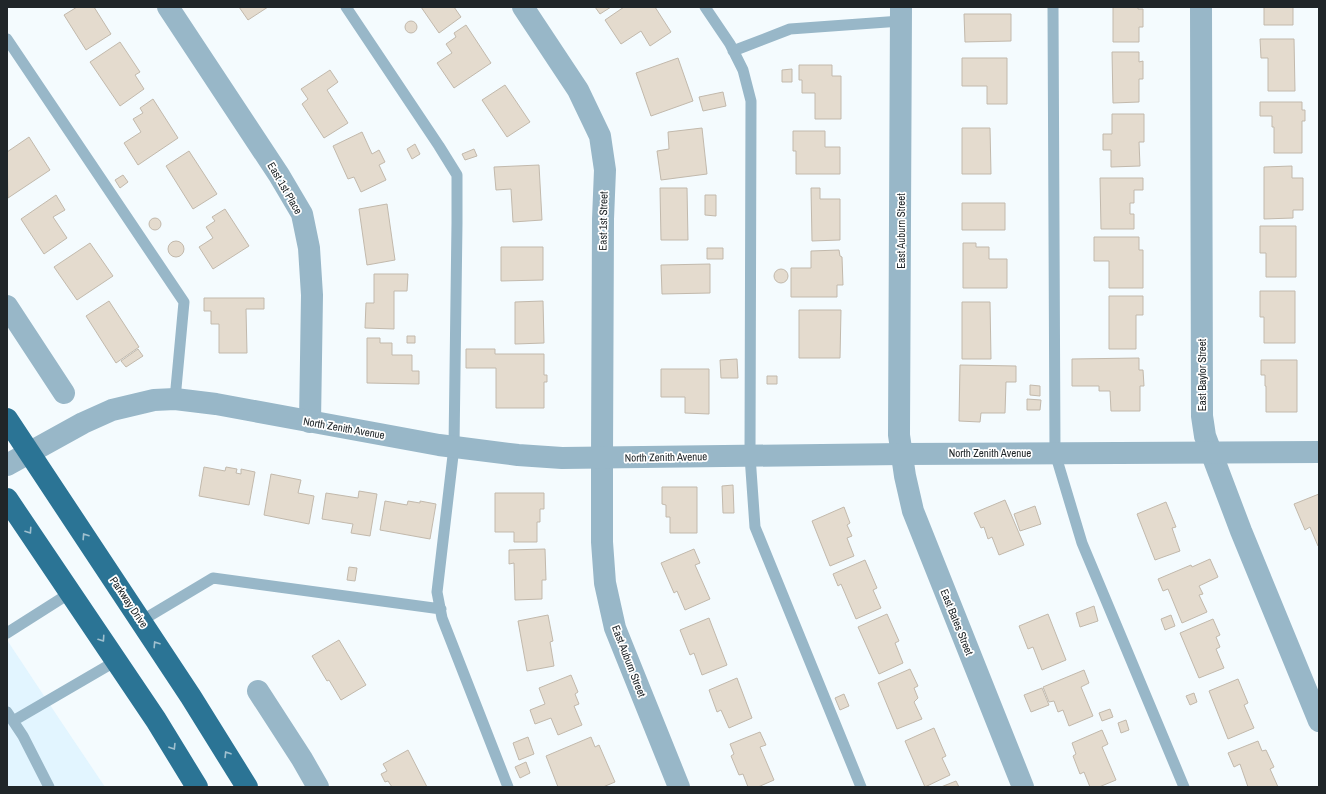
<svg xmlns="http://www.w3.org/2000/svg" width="1326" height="794" font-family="'Archivo Narrow',sans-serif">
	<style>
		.built { fill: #e2f5ff }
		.building { fill: #e4dbce; stroke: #c2b9ac }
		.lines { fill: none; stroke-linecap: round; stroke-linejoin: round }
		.service { stroke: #98b7c8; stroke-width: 11 }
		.minor { stroke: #98b7c8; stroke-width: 22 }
		.tertiary { stroke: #98b7c8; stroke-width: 22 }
		.trunk { stroke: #2b7495; stroke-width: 22 }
		.oneway { stroke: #a0c0cf }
		.labels { text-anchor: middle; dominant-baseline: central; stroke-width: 3.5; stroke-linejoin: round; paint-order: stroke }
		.street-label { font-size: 11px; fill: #202629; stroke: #fff }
	</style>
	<rect width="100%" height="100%" fill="#f4fbfe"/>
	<path class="built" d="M7 640 60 720 105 787H7Z"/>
	<path class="building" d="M77 7H94L111 34 86 50 64 15Z
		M239 7H268L248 20Z
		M421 7H454L461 17 439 33Z
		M595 7H611L600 14Z
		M624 7H655L671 32 650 46 641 31 621 44 605 20Z
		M1113 7H1138V9H1143V27H1139V42H1113Z
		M1264 7H1293V25H1264Z
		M964 14H1011V41L965 42Z
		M405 27a6 6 0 1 1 12 0a6 6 0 1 1-12 0Z
		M466 25 491 63 454 88 437 63 452 53 446 44 456 37 454 33Z
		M1260 39H1294L1295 91H1268V58H1261Z
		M120 42 140 72 135 75 144 89 120 106 90 62Z
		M1112 52H1139V62L1143 61V79H1139V102L1113 103Z
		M678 58 693 101 651 116 636 73Z
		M962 58H1007V104H987V86H962Z
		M799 65H832V76H841V119H815V93H802V80H799Z
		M792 69V82H782V70Z
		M330 70 338 82 327 90 348 123 324 138 302 104 308 99 301 89Z
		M505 85 530 122 507 137 482 100Z
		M723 92 726 106 703 111 699 97Z
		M153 99 178 138 138 165 124 143 141 132 133 119 143 113 140 108Z
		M1260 102H1302V110H1305V121H1302V153H1274V127H1272V116H1260Z
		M1112 114H1144V142H1139L1140 166 1111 167V150H1103V134H1112Z
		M702 128 707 174 661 180 657 151 669 149 668 132Z
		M962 128H990L991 174H962Z
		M793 131H825V147H840V174H796V151H793Z
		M362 132 372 154 379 150 385 162 379 165 386 180 361 192 354 177 348 179 333 146Z
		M29 137 50 170 8 198 7 152Z
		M415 144 420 154 412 159 407 149Z
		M474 149 477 156 465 160 462 154Z
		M189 151 217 194 193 209 166 166Z
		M539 165 542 220 513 222 511 189 496 190 494 167Z
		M1292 166V178H1303V210H1293V218L1264 219V167Z
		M123 175 128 182 120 188 115 180Z
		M1100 178H1143V190H1134V203H1130V214H1134V229H1101Z
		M660 188H687L688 240H661Z
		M811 188H820V199H840V240L812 241Z
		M56 195 65 210 53 217 67 238 44 254 21 219Z
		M705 195H716V216L705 215Z
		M962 203H1005V230H962Z
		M387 204 395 260 367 265 359 209Z
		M225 209 249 246 213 269 199 247 213 238 206 227 215 221 212 217Z
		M149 224a6 6 0 1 1 12 0a6 6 0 1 1-12 0Z
		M1260 226H1296V277H1266V253H1260Z
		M1094 237H1139V250H1143V288H1109V261H1094Z
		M168 249a8 8 0 1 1 16 0a8 8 0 1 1-16 0Z
		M90 243 113 276 77 300 54 267Z
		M963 243H976V247H989V259H1007V288H963Z
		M501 247H543V280L501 281Z
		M707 248H723V259H707Z
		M839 250 840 256 842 257 843 285H837V297H791V268H811V251Z
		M710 264V293L662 294 661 265Z
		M774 276a7 7 0 1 1 14 0a7 7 0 1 1-14 0Z
		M374 274H408L407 291H394V329L365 328 366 303H374Z
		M1260 291H1295V343H1264V317H1260Z
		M1109 296H1143V315H1136V349H1109Z
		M204 298H264V309H246L247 353H219V324H211V311H204Z
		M109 301 139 347 116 363 86 316Z
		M543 301 544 343 515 344V302Z
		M962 302H990L991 359H962Z
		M799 310H841L840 358H799Z
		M407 336H415V343H407Z
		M367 338H380V343H392V355H412V371H419V384L367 383Z
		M138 349 143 356 126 367 121 361Z
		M466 349H495V354H544V375H547V382H544V408H496V368H466Z
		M1139 358V370H1143L1144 386H1140V411H1111L1110 391H1099V386H1072V359Z
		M737 359 738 378H721L720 360Z
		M1261 360H1297V412H1266V386H1265V375H1261Z
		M960 365 1016 366V382H1006L1005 413H981L980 422 959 421Z
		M661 369H709V414L685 413V397H661Z
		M767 376H777V384H767Z
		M1030 385 1040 386V396L1030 395Z
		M1027 399 1041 400 1040 410H1027Z
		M204 467 225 471 226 467 237 469 236 473 241 474V469L255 472 249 505 199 496Z
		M271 474 301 480 298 493 314 496 309 524 264 515Z
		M733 485 734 513H723L722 486Z
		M662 487H697V533H670V517H666V505L662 504Z
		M359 491 377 494 370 536 351 533 353 524 322 519 326 493 358 498Z
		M495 493H544V509H540V522H537V542H514V532H495Z
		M1319 494V546H1318L1310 527 1305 530 1294 504Z
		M1005 500 1024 545 999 555 992 537 988 539 984 527 981 528 974 513Z
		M385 501 407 505 408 501 420 503V501L436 504 430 539 380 530Z
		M1166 502 1176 527 1172 528 1180 551 1155 560 1137 514Z
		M1035 506 1041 524 1020 531 1014 514Z
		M844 507 850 523 847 525 852 536 847 538 854 556 830 566 812 521Z
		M545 549 546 580H542V599L515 600 514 563 509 564V550Z
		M694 549 700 563 695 565 710 599 685 610 677 591 674 593 661 563Z
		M1210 559 1218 577 1199 586 1203 594 1199 595 1207 612 1182 623 1168 589 1163 591 1158 579 1191 565 1192 567Z
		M865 560 877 588 873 590 881 608 856 619 841 584 838 586 833 574Z
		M349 567 357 568 355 581 347 580Z
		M1094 606 1098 621 1080 627 1076 613Z
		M887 614 899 641 895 643 903 663 879 674 858 627Z
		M1048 614 1066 660 1042 670 1033 647 1028 649 1019 626Z
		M548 615 553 641 550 642 554 666 527 671 518 621Z
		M1171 615 1175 626 1165 630 1161 619Z
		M709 618 727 665 702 675 694 653 690 655 680 630Z
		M1213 619 1220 635 1216 637 1220 647 1216 649 1224 668 1199 678 1180 633Z
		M339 640 366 685 341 700 329 680 327 681 312 656Z
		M910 669 918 686 914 688 918 698 914 702 922 719 897 729 878 683Z
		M1084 670 1089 683 1081 687 1093 716 1069 726 1063 710 1058 712 1054 701 1049 702 1043 687Z
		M571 675 578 692 575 694 579 704 574 706 582 725 558 735 551 718 535 724 530 710 545 704 539 688Z
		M737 678 752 718 729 728 721 710 717 712 709 690Z
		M1238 679 1248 703 1244 705 1254 728 1228 739 1209 691Z
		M1042 688 1049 705 1031 712 1024 695Z
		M1194 693 1197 702 1190 705 1186 696Z
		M844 694 849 706 840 710 835 698Z
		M1110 709 1113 717 1102 721 1099 713Z
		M1126 720 1129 730 1121 733 1118 723Z
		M934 728 946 756 942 758 950 775 925 787 905 741Z
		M1102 730 1108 744 1102 747 1116 780 1099 787H1090L1084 772 1080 774 1073 756 1076 754 1072 743Z
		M760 732 766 745 760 747 774 780 758 787H748L743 774 739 775 731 756 734 754 730 744Z
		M528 737 534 754 519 760 513 743Z
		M591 737 595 747 599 745 615 782 603 787H558L546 756Z
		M1258 741 1262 751 1266 750 1274 767 1270 769 1278 787H1248L1240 764 1234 767 1228 753Z
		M408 750 427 787H392L388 781 385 782 381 774 387 771 383 764Z
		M526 762 530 773 520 778 515 767Z
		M956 781 959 787H941Z"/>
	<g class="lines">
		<path class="service" d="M346 7 439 146 457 175V223L454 447 437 592 442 618 508 787
			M705 7 730 44 743 70 751 101 750 456 755 527 861 787
			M1053 7 1055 453 1082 543 1184 787
			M7 39 184 302 175 399
			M733 51 790 29 901 21
			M141 621 213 578 441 609
			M7 633 70 593
			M7 712 23 736 49 787
			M13 721 116 661"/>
		<path class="minor" d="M168 7 279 175 302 214 309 248 312 295 310 422
			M523 7 578 90 600 136 605 170 603 219 602 457V542L605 583 615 628 679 787
			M901 7 899 435 905 476 913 511 1023 787
			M1201 7 1202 416 1205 436 1241 531 1319 721
			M7 306 64 393"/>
		<path class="tertiary" d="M7 465 83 423 112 410 154 400 175 399 216 404 439 445 518 455 562 458 902 454 1319 452
			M258 691 302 759 318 787"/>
		<path class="trunk" d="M7 419 191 697 247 787
			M7 499 156 720 197 787"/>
	</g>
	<defs><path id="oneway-chevron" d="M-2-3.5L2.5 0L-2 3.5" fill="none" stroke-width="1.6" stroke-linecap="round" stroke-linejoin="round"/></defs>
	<g class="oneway">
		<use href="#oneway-chevron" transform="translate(29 531) rotate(56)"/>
		<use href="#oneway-chevron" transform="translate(85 536) rotate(-123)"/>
		<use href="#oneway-chevron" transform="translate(102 639) rotate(56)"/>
		<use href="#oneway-chevron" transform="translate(156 644) rotate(-123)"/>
		<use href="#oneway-chevron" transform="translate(173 747) rotate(58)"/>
		<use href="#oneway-chevron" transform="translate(227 754) rotate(-122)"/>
	</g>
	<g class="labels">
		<g class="street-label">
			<text transform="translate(285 188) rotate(60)">East 1st Place</text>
			<text transform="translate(603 221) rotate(-89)">East 1st Street</text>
			<text transform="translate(901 231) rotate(-90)">East Auburn Street</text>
			<text transform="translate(1202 375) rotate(-90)">East Baylor Street</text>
			<text transform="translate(344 428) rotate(10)">North Zenith Avenue</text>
			<text x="990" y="453">North Zenith Avenue</text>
			<text transform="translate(666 457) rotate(-1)">North Zenith Avenue</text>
			<text transform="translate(129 602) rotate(56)">Parkway Drive</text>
			<text transform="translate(957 622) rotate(68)">East Bates Street</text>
			<text transform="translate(629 661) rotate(69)">East Auburn Street</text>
		</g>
	</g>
	<rect width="1326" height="794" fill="none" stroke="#202629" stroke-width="16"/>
</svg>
